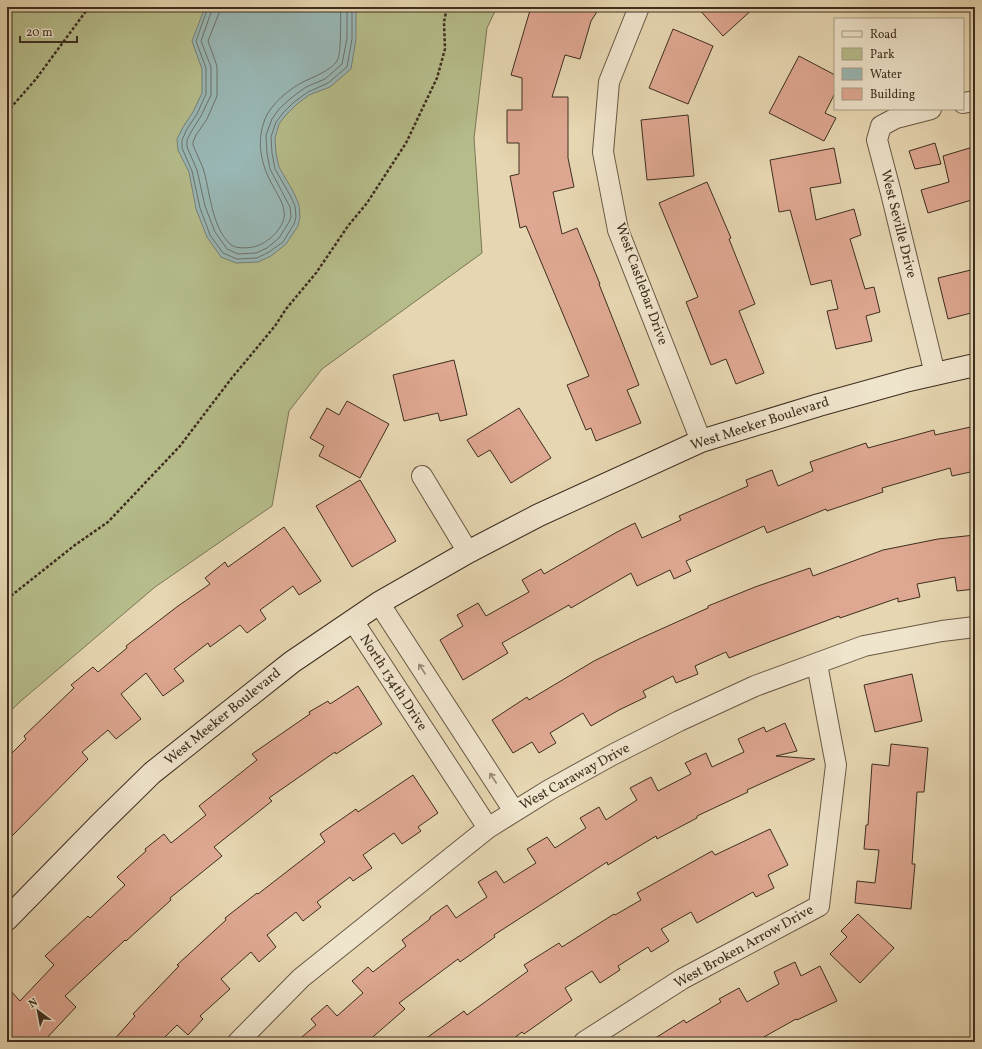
<svg xmlns="http://www.w3.org/2000/svg" width="982" height="1049" font-family="Vollkorn,serif">
	<style>
		.green { fill: #b6bd8b; stroke: #7a7656 }
		.water { fill: #99b7b5; stroke: #758079 }
		.lines { fill: none; stroke-linecap: round; stroke-linejoin: round }
		.shore { stroke: #6c726a; stroke-width: 1 }
		.building { fill: #dea791; stroke: #3e2e20 }
		.street-casing { stroke: #685844; stroke-width: 22 }
		.secondary-casing { stroke: #3e2e20; stroke-width: 24 }
		.path { stroke: #3e2e20; stroke-width: 2.5; stroke-dasharray: 3 2; stroke-linecap: butt }
		.street { stroke: #efe4cc; stroke-width: 20 }
		.secondary { stroke: #efe4cc; stroke-width: 22 }
		.oneway { stroke: #968976 }
		.labels { text-anchor: middle; dominant-baseline: central; stroke-width: 3; stroke-linejoin: round; paint-order: stroke }
		.street-label { font-size: 14px; fill: #3e2e20; stroke: #efe4cc }
	</style>
	<rect width="100%" height="100%" fill="#e6d6b1"/>
	<filter id="stains"><feTurbulence type="fractalNoise" baseFrequency=".005" numOctaves="4"/><feColorMatrix values="0 0 0 0 .2 0 0 0 0 .09 0 0 0 0 .02 0 0 0 .5 -.17"/></filter>
	<radialGradient id="worn" r=".72"><stop offset=".6" stop-color="#630" stop-opacity="0"/><stop offset="1" stop-color="#630" stop-opacity=".3"/></radialGradient>
	<path class="green" d="M7 7H497L487 28 474 138 482 253 322 369 289 411 272 506 155 587 22 700 7 714Z"/>
	<path class="water" d="M205 7H356V39L351 69 330 87 309 95 297 104 285 116 279 124 275 138 276 153 279 167 294 193 299 205 300 217 298 226 286 244 271 256 258 262 236 263 221 257 207 237 196 209 189 172 178 150 177 139 183 127 193 112 202 93V69L192 41Z"/>
	<g class="lines">
		<path class="shore" d="M208 7 196 41 206 68V94L197 114 187 129 182 140V148L192 171 200 208 210 235 223 253 237 259 257 258 269 252 283 242 294 224 296 217 295 206 290 195 275 169 272 153 271 137 276 122 283 113 294 102 308 92 328 83 347 67 352 39V7
			M213 7 201 41 211 67V95L201 116 191 132 187 140V147L197 170 205 206 215 232 227 249 238 254 256 253 267 248 279 238 289 222 291 217 290 207 270 169 267 153 266 135 272 119 279 109 291 98 306 87 325 79 342 64 347 38V7
			M219 7V13L208 41 217 66V96L207 119 196 135 193 142V145C196 153 200 160 203 168 210 190 211 226 230 244 235 249 247 248 253 247 268 244 287 226 284 211 283 202 277 194 273 186 261 165 256 142 265 119 271 104 289 89 303 82 313 77 330 71 337 61 342 52 340 18 341 7"/>
	</g>
	<path class="building" d="M531 7H600L591 21 580 59 565 55 552 97H568V158L574 187 553 192 562 234 577 228 600 284H599L639 385 627 390 641 423 596 441 591 428 586 430 567 385 589 376 526 226 520 228 510 176 519 174V143H507V110H522V78L511 75Z
		M697 7H755L723 36Z
		M673 29 713 46 688 104 649 88Z
		M799 56 835 75V93L825 113 836 118 824 141 769 113Z
		M688 115 694 176 647 180 641 120Z
		M935 143 941 164 915 169 909 151Z
		M973 147 975 156V199L928 213 921 190 949 182 943 156Z
		M834 148 841 183 810 188 816 220 854 209 861 235 850 239 865 289 874 287 880 312 866 316 872 341 836 349 827 311 838 309 831 280 811 285 790 210 779 212 770 160Z
		M707 182 731 238 729 239 755 304 739 311 764 373 736 384 726 359 711 365 686 302 698 297 659 203Z
		M975 269V312L948 319 938 278Z
		M454 360 467 415 440 421 438 413 404 421 393 375Z
		M347 401 389 424 360 478 319 456 324 446 310 438 327 408 339 415Z
		M519 408 551 458 511 483 490 450 478 457 467 440Z
		M975 426V471L952 476 950 468 882 488 883 492 827 511 826 509 767 533 764 526 686 561 691 571 674 579 670 570 637 586 631 573 571 608 569 605 502 643 508 653 463 680 440 640 463 626 457 615 478 603 486 616 529 592 522 580 541 569 544 574 617 532 635 523 642 538 681 520 679 516 748 486 746 480 772 470 778 486 813 471 810 462 866 443 868 448 934 430 935 435Z
		M360 480 396 541 352 567 316 506Z
		M284 527 321 581 299 595 293 586 260 610 266 619 247 633 240 625 210 647 208 643 174 669 184 681 163 696 146 673 121 694 141 719 116 739 108 730 82 752 88 759 7 841V758L26 739 24 736 74 688 71 685 93 667 98 672 127 648 126 646 178 606 210 584 205 578 225 562 228 567Z
		M975 535V589L957 591 955 577 917 584 920 597 898 602V598L840 618 839 616 772 641 729 658 726 652 695 666 698 674 676 683 673 676 643 691 646 697 619 710 591 726 583 713 550 733 556 743 539 753 532 742 513 753 492 720 527 697 529 700 594 661 639 639 708 608V606L755 587 810 568 813 576 883 550 938 539Z
		M912 674 922 721 875 732 864 685Z
		M358 686 382 724 336 754 335 752 269 798 272 801 214 847 222 856 170 898 171 900 126 941 125 940 65 996 76 1007 43 1042H7V987L20 1001 54 965 45 956 88 916 90 918 125 885 117 877 146 851 145 849 164 834 171 843 206 815 199 806 257 760 252 754 310 714 309 712 328 701 330 704Z
		M785 723 797 751 776 756 815 759 747 790 748 792 697 816V818L657 839 656 836 608 865 607 862 494 935 495 937 460 962 458 959 399 1003 405 1009 367 1042H296L316 1025 311 1019 327 1005 337 1016 363 993 352 981 368 967 373 972 406 946 402 940 430 919V917L447 905 456 918 487 897 478 882 496 871 504 883 536 863 527 849 547 837 555 848 586 828 580 818 599 807 606 820 637 800 630 788 651 777 658 791 691 774 685 763 706 753 712 767 744 752 738 739 764 727 766 732Z
		M891 744 928 748 924 792H917L912 864H915L911 909 855 903 857 881 875 883 879 850 864 849 866 825H868L872 764 889 766Z
		M413 775 438 813 418 827 421 831 402 844 394 833 363 855 372 868 353 881 350 877 317 902 321 907 303 921 296 912 267 935 276 947 259 962 251 952 221 979 230 989 200 1016 203 1019 188 1035 177 1025 160 1042H112L135 1016 133 1014 179 966 177 965 226 920 225 918 257 893 258 894 325 842 320 834 356 809 358 812Z
		M770 829 788 865 768 875 774 888 756 897 753 892 697 923 691 912 661 929 669 941 651 952 648 947 618 966 620 970 600 983 592 971 565 988 572 1000 524 1034 522 1032 509 1042H421L464 1011 467 1015 528 971 524 965 559 943 562 947 614 914 615 915 641 900 637 893 712 851 715 855Z
		M858 914 894 948 860 983 830 954 847 937 841 931Z
		M795 962 801 976 820 966 837 1001 797 1020 796 1019 755 1042H649L684 1020 686 1023 721 1002 719 999 739 988 747 1002 779 984 774 972Z"/>
	<g class="lines">
		<defs>
			<path id="street" d="M639 7 609 82 603 152 618 230 701 441
				M963 103 975 101
				M931 109 896 118 881 126 877 140 891 193 935 374
				M422 476 468 552
				M379 603 514 811
				M353 621 488 828
				M238 1042 301 978 488 828 549 790 614 754 679 721 755 686 864 646 942 631 975 627
				M584 1042 682 979 819 906 836 765 817 664"/>
			<path id="secondary" d="M7 919 101 823 152 773 292 662 379 603 468 552 539 515 701 441 819 405 909 380 975 365"/>
		</defs>
		<use href="#street" class="street-casing"/>
		<use href="#secondary" class="secondary-casing"/>
		<path class="path" d="M7 112 36 79 89 7
			M7 599 75 545 108 522 180 446 231 379 275 326 286 309 316 273 348 226 367 203 406 143 437 78 445 49 444 22 447 7"/>
		<use href="#street" class="street"/>
		<use href="#secondary" class="secondary"/>
	</g>
	<defs><path id="oneway-shaft" d="M-6 0H5M1.5-3L5.5 0L1.5 3" fill="none" stroke-width="1.6" stroke-linecap="round" stroke-linejoin="round"/></defs>
	<g class="oneway">
		<use href="#oneway-shaft" transform="translate(422 669) rotate(-123)"/>
		<use href="#oneway-shaft" transform="translate(493 778) rotate(-123)"/>
	</g>
	<g class="labels">
		<g class="street-label">
			<text transform="translate(898 224) rotate(76)">West Seville Drive</text>
			<text transform="translate(641 284) rotate(70)">West Castlebar Drive</text>
			<text transform="translate(760 424) rotate(-18)">West Meeker Boulevard</text>
			<text transform="translate(393 683) rotate(57)">North 134th Drive</text>
			<text transform="translate(223 717) rotate(-39)">West Meeker Boulevard</text>
			<text transform="translate(575 777) rotate(-29)">West Caraway Drive</text>
			<text transform="translate(744 947) rotate(-29)">West Broken Arrow Drive</text>
		</g>
	</g>
	<rect width="982" height="1049" fill="none" stroke="#e6d6b1" stroke-width="24"/>
	<rect x="8" y="8" width="966" height="1033" fill="none" stroke="#3e2e20" stroke-width="2"/>
	<rect x="12" y="12" width="958" height="1025" fill="none" stroke="#3e2e20"/>
	<rect x="834" y="18" width="130" height="92" fill="#efe4cc" stroke="#a89b87"/>
	<rect x="842" y="31" width="20" height="6" fill="#efe4cc" stroke="#a89b87"/>
	<text x="870" y="38" font-size="12" fill="#3e2e20">Road</text>
	<rect x="842" y="48" width="20" height="12" fill="#b6bd8b" stroke="#a89b87"/>
	<text x="870" y="58" font-size="12" fill="#3e2e20">Park</text>
	<rect x="842" y="68" width="20" height="12" fill="#99b7b5" stroke="#a89b87"/>
	<text x="870" y="78" font-size="12" fill="#3e2e20">Water</text>
	<rect x="842" y="88" width="20" height="12" fill="#dea791" stroke="#a89b87"/>
	<text x="870" y="98" font-size="12" fill="#3e2e20">Building</text>
	<g transform="translate(38 1011) rotate(328)" stroke="#efe4cc" stroke-width="3" paint-order="stroke">
	<path d="M0-3L7 15L0 10L-7 15Z" fill="#3e2e20"/>
	<text y="-6" font-size="11" font-weight="bold" text-anchor="middle" fill="#3e2e20">N</text>
	</g>
	<path d="M20 36v6h57v-6" fill="none" stroke="#3e2e20" stroke-width="2"/>
	<text x="26" y="36" font-size="12" fill="#3e2e20" stroke="#efe4cc" stroke-width="3" paint-order="stroke">20 m</text>
	<rect width="100%" height="100%" filter="url(#stains)"/>
	<rect width="100%" height="100%" fill="url(#worn)"/>
</svg>
